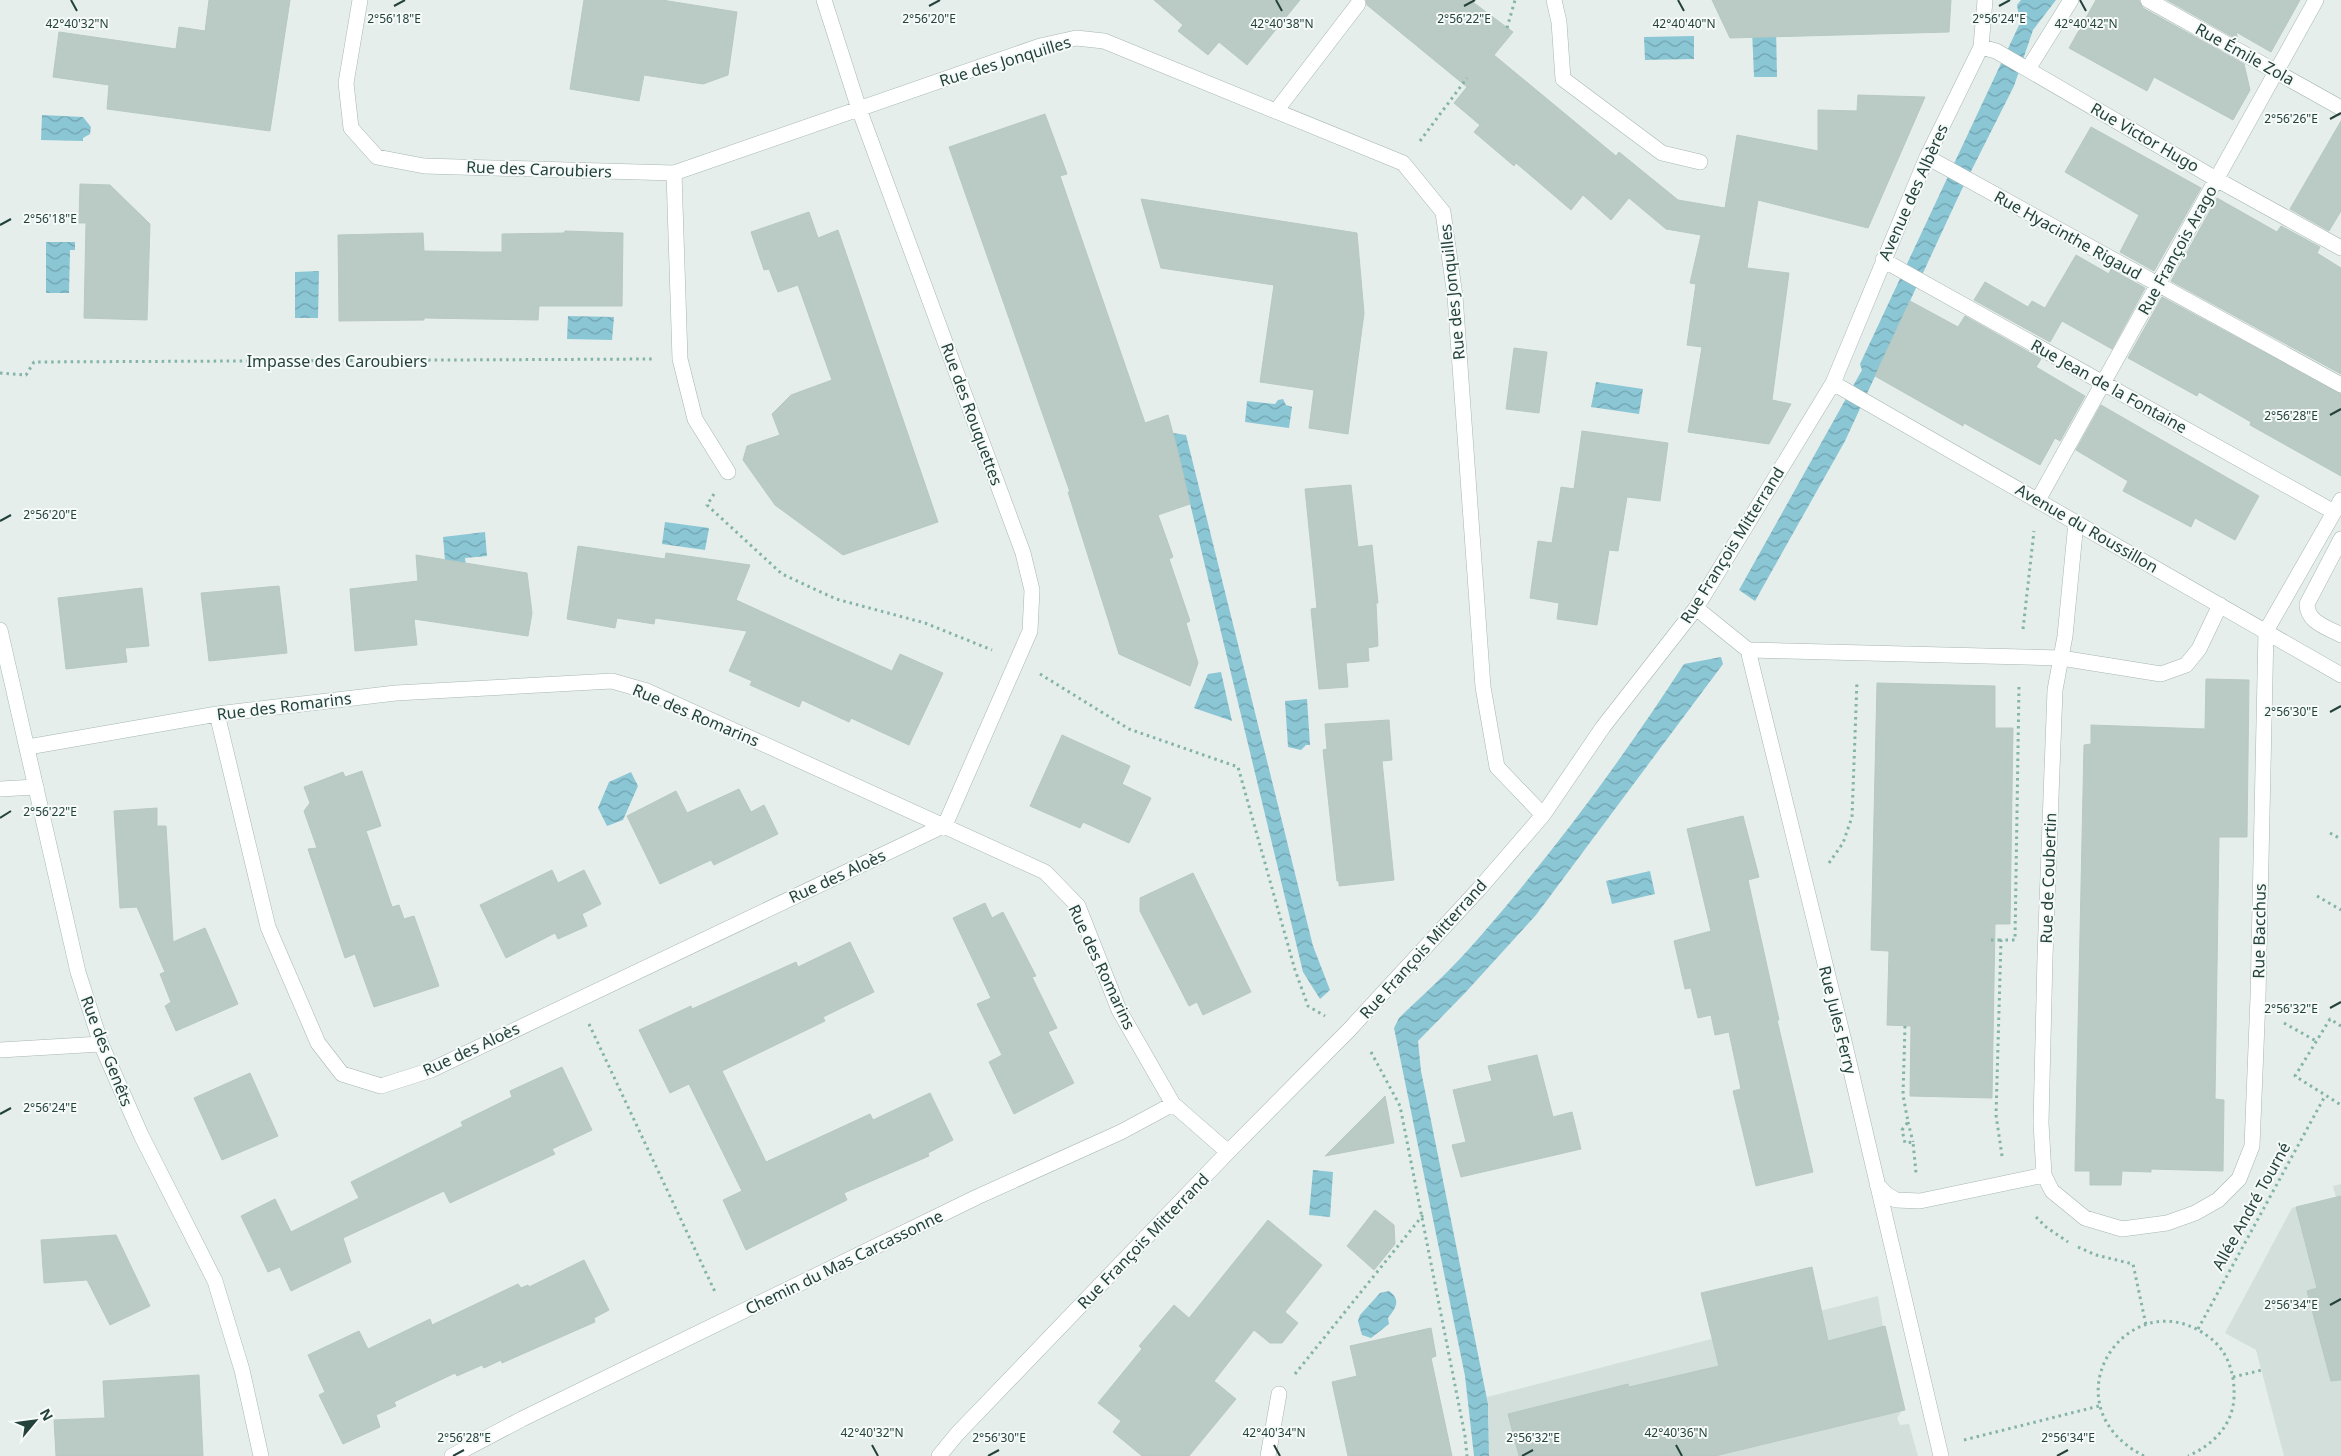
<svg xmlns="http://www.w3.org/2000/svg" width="2341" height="1456" font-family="'Noto Sans',sans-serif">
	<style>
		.built { fill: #d3dfda }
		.water { fill: url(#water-waves) }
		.building { fill: #bacac4; stroke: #b7c9c2 }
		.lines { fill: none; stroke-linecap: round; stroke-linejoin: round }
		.lane-casing { stroke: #a7b7b3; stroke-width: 16 }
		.street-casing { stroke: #a7b7b3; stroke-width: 16 }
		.secondary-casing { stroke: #a2bbb3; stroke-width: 16 }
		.path { stroke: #84b3a7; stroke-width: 3; stroke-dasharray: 2.5 4; stroke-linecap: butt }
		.lane { stroke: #fff; stroke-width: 15 }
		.street { stroke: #fff; stroke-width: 15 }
		.secondary { stroke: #fff; stroke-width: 15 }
		.ticks { fill: none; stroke: #23423b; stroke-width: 2 }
		.labels { text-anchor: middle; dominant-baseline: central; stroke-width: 4; stroke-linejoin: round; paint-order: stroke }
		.street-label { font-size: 16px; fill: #23423b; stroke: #f6faf8 }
		.ticks-label { font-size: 12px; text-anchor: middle; fill: #23423b; stroke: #f6faf8; stroke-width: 4; stroke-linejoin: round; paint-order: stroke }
	</style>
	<defs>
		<pattern id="water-waves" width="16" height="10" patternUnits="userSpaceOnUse" patternTransform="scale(1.25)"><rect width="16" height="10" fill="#8bc6d5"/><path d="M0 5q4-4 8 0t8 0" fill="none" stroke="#71a2ae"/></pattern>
	</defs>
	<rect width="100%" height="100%" fill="#e5eeeb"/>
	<path class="built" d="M2341 1184V1456H2284L2256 1350 2225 1333 2292 1208 2336 1197 2333 1186Z
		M1878 1296 1883 1326 1885 1328 1904 1407 1897 1418 1900 1425 1909 1424 1918 1456H1489V1416L1487 1397Z"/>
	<path class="water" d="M2021 0H2056L2033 30 2014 86 1961 191 1845 441 1755 601 1739 590 1862 370 1860 364 2020 23 2017 5Z
		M1776 28 1777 77H1754L1752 29Z
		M1694 36V59L1645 60 1644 37Z
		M42 115 83 117 91 127 90 134 83 138V141L41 140Z
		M46 242H75V250H70L69 293H46Z
		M319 271 318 318H295V272Z
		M568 316 614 317 612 340 567 339Z
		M1596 382 1643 389 1639 414 1591 407Z
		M1283 399 1286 405 1292 407 1289 428 1245 422 1247 401 1275 404 1278 400Z
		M1173 433 1186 435 1313 946 1330 990 1320 999 1303 972Z
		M665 522 709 528 705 550 662 544Z
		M485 532 487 556 465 558 468 582 447 583 443 537Z
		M1721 657 1723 664 1536 915 1465 993 1418 1041 1421 1071 1488 1404 1489 1456H1474L1465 1376 1394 1028 1399 1018C1425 993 1453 968 1477 940 1553 853 1621 761 1684 664Z
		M1221 672 1232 721 1194 708 1208 674Z
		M1307 699 1310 745H1306L1301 750 1288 747 1285 701Z
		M631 772 638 786 623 820 607 826 598 808 609 782Z
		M1650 871 1655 894 1612 904 1606 881Z
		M1313 1170 1333 1172 1330 1217 1309 1215Z
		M1389 1291C1402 1300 1395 1309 1388 1318L1389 1324 1371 1338 1362 1335 1358 1321 1360 1315 1380 1293Z"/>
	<path class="building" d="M209 0H290L270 131 107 109 109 85 53 77 59 32 176 49 179 27 205 31Z
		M584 0H662L737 12 728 75 703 84 644 75 639 101 570 89Z
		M1154 0H1300L1247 65 1219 42 1208 55 1178 31 1183 25Z
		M1366 0H1470L1513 32 1494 55 1616 156 1619 152 1678 200 1725 208 1737 135 1818 151V110L1857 111 1858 95 1925 97 1868 228 1758 200 1747 268 1789 273 1772 400 1791 404 1769 444 1688 432 1702 347 1687 345 1696 284 1690 283 1701 235 1666 229 1629 198 1611 220 1583 195 1571 210 1516 163 1514 166 1474 132 1480 125 1454 103 1467 87 1367 5Z
		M1712 0H1951L1949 32 1730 38Z
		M2096 0H2139L2143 8 2244 64 2250 90 2233 120 2154 77 2147 91 2069 48Z
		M2167 0H2300L2271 52 2236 32 2238 40Z
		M1045 114 1067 174 1060 176 1145 423 1168 415 1178 452 1190 504 1158 515 1173 557 1169 559 1190 621 1186 623 1198 663 1190 686 1119 654 1068 492H1070L949 147Z
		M2341 121V211L2329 231 2290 209Z
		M2091 127 2201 188 2154 271 2120 252 2139 215 2065 172Z
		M80 184 110 185 150 224 147 320 84 318 86 223H79Z
		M2217 198 2277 232 2281 226 2320 247 2317 253 2341 268V374L2171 281Z
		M1141 199 1357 233 1364 313 1348 434 1309 428 1314 390 1260 382 1274 285 1161 268Z
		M809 212 818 238 838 230 938 522 843 555 775 505 743 460 747 446 780 435 772 414 791 395 832 380 798 285 778 292 769 269 764 270 751 232Z
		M565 231 623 233 622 306H539L538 320 424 318V320L339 321 338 235 423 233 424 251 482 252H502V234L564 233Z
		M2076 255 2109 274 2111 269 2145 288 2112 349 2062 321 2050 342 1974 300 1985 282 2028 307 2032 301 2045 308Z
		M2162 297 2341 394V476L2250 425 2251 422 2199 392 2197 396 2128 358Z
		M1910 301 1958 327 1965 316 2041 359 2036 367 2085 396 2060 441 2055 438 2040 465 1964 423 1963 426 1875 376Z
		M1514 348 1547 352 1539 413 1506 409Z
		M2101 405 2259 496 2235 540 2195 518 2191 527 2123 491 2128 481 2076 450Z
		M1582 431 1668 443 1660 501 1627 497 1618 551 1609 550 1597 625 1557 619 1559 603 1530 598 1538 541 1552 543 1561 487 1574 489Z
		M1351 485 1358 547 1372 545 1378 603H1376L1378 646 1368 648 1369 661 1346 663 1348 687 1319 689 1311 609 1317 608 1305 489Z
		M578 546 665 559 666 553 750 565 736 600 892 671 900 654 943 673 909 745 851 718 849 722 802 700 799 707 750 685 752 681 729 671 747 631 655 618 654 624 617 618 615 628 567 619Z
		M416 555 527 573 532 613 528 636 414 619 417 645 355 651 350 589 418 581Z
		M279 586 287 653 209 661 201 593Z
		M142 588 149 646 125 648 127 662 66 669 58 598Z
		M2206 679 2249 680 2247 837H2219L2215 1099 2224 1100 2223 1171 2151 1169V1172L2122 1171 2121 1185H2090V1171H2075L2084 745 2091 744V725L2205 729Z
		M1877 683 1995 686V728H2013L2010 924H1995L1992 1098 1910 1096 1911 1026 1887 1025 1889 951 1871 950Z
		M1389 720 1392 760 1382 761 1394 880 1339 886V881H1337L1323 750 1327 749 1325 724Z
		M1062 735 1130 766 1122 784 1151 798 1129 843 1083 822 1080 828 1030 806Z
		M362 771 381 826 366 831 392 907 399 905 404 919 414 916 439 986 374 1007 355 954 345 958 308 849 317 848 304 811 310 803 304 787 343 772 345 777Z
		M739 789 751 812 764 805 778 834 714 865 711 860 660 884 627 816 676 791 687 813Z
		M157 808V826H166L173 942 205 928 238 1004 176 1031 165 1006 171 1002 160 974 165 972 137 907 120 908 114 811Z
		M1743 816 1759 877 1748 880 1779 1020H1777L1813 1172 1756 1186 1733 1091 1741 1089 1729 1032 1715 1035 1711 1015 1698 1018 1691 988 1685 989 1674 941 1711 931 1687 829Z
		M552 870 558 883 584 870 601 904 582 914 587 926 558 939 555 933 506 958 480 905Z
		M1193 873 1251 992 1203 1015 1197 1002 1189 1006 1140 911V898Z
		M985 903 992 918 1003 912 1036 976 1032 977 1057 1028 1048 1032 1074 1083 1014 1114 989 1062 1002 1055 977 1004 991 998 953 918Z
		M850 942 874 992 823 1017 825 1021 722 1071 766 1162 870 1114 873 1120 930 1093 953 1140 928 1153 929 1156 844 1193 847 1200 746 1250 723 1200 742 1191 689 1084 670 1093 639 1030 691 1006 692 1009 796 962 798 967Z
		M1537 1055 1553 1117 1572 1112 1581 1149 1461 1177 1452 1145 1466 1142 1453 1090 1492 1081 1488 1066Z
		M562 1067 592 1130 552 1149 555 1154 450 1203 444 1191 343 1238 351 1262 291 1291 280 1267 268 1272 241 1216 275 1199 291 1232 359 1198 351 1182 463 1126 461 1122 512 1097 510 1091Z
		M250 1073 278 1136 222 1160 194 1098Z
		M1385 1096 1394 1143 1325 1156Z
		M2341 1196V1380L2331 1381 2307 1291 2317 1288 2296 1207Z
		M1375 1210 1394 1225 1395 1244 1374 1270 1347 1246Z
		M1268 1220 1322 1265 1285 1312 1298 1323 1282 1343H1270L1254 1330 1214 1381 1236 1399 1189 1456H1142L1113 1432 1121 1421 1098 1403 1142 1349 1139 1346 1174 1305 1189 1318Z
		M116 1235 150 1306 110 1325 87 1280 44 1283 41 1240Z
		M584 1260 609 1310 594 1318 595 1322 502 1363 501 1360 484 1368 482 1365 457 1376 455 1373 394 1402 396 1406 376 1415 380 1427 343 1444 319 1395 325 1392 308 1355 359 1331 368 1349 430 1319 432 1325 518 1284 521 1288 528 1285 529 1287Z
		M1812 1267 1828 1341 1885 1326 1905 1410 1715 1456H1519L1508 1414 1628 1384 1629 1387 1719 1366 1701 1293Z
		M1431 1328 1436 1356 1431 1358 1452 1456H1348L1332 1382 1357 1376 1350 1346Z
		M199 1375 203 1456H56L54 1420 105 1418 103 1381Z"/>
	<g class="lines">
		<defs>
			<path id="lane" d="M1554 0 1559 22 1563 79 1662 153 1700 162
				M1276 111 1358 4
				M674 173 680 359 695 419 728 472
				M1748 650 2061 658 2161 674 2186 665 2199 649 2220 605
				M0 1050 101 1044"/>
			<path id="street" d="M360 0 346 83 351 128 377 157 424 166 674 173 1040 46 1076 38 1104 41 1403 163 1443 212 1455 296 1483 687 1497 767 1543 815
				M2148 0 2341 108
				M1981 47 1996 51 2216 179 2341 248
				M2028 69 2071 0
				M1927 157 2341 385
				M1883 260 2334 512
				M1833 383 2341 675
				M2038 500 2316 0
				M2076 522 2065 636 2055 690 2045 957 2041 1123 2044 1175 2052 1191 2085 1218 2122 1229 2167 1223 2195 1213 2218 1200 2239 1179 2252 1146 2258 998 2266 631 2341 500
				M2341 539 2307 604C2307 622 2326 627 2341 635
				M1696 608 1748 650 1844 1041 1941 1456
				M217 714 268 927 318 1043 342 1074 381 1086 431 1070 945 825 1030 631 1032 590 1023 553 859 109 824 0
				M28 747 217 714 396 693 612 681 647 691 1045 872 1078 906 1119 1010 1173 1104 1228 1152
				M0 789 36 787
				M1877 1184 1886 1194 1896 1200 1920 1201 2044 1175
				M452 1456 522 1419 977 1197 1121 1132 1173 1104
				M939 1456 957 1434 1228 1152 1349 1030 1479 889 1543 815 1603 727 1696 608 1833 383 1927 157 1981 47 1985 0
				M1268 1456 1279 1394"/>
			<path id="secondary" d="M0 630 78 972 101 1044 141 1135 215 1281 242 1370 261 1456"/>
		</defs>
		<use href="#lane" class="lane-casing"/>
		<use href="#street" class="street-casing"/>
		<use href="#secondary" class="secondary-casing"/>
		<path class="path" d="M1507 28 1515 0
			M1420 141 1467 78
			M0 373 26 375 34 362 652 359
			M714 494 707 505 782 574 836 599 925 623 992 650
			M2023 629 2034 531
			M1040 674 1129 729 1238 767 1295 970 1308 1006 1325 1016
			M2330 833 2341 839
			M1829 863 1843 843 1852 817 1857 681
			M2317 896 2341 910
			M1991 940H2001
			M2284 1023 2316 1041
			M589 1024 716 1294
			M1905 1026 1903 1095 1908 1122 1902 1130 1905 1143 1913 1142 1916 1173
			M2341 1026 2330 1019 2295 1076 2341 1105
			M1371 1052 1400 1106 1465 1436 1467 1456
			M1908 1122 1913 1142
			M2002 1156 1996 1115 2001 940H2015L2019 685
			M2036 1217 2046 1227 2068 1242
			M2078 1247 2096 1255 2133 1264 2146 1325
			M2198 1329 2325 1096
			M1295 1374 1423 1215
			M2233 1377 2262 1370
			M1964 1440 2099 1406
			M2144 1456C2043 1404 2129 1277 2209 1337 2228 1351 2235 1374 2234 1397 2233 1425 2213 1445 2188 1456"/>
		<use href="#lane" class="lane"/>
		<use href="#street" class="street"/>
		<use href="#secondary" class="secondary"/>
	</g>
	<path class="ticks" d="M71 0 77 11M1276 0 1282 11M1678 0 1684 11M2080 0 2086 11M394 6 405 0M929 6 940 0M1464 6 1475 0M1999 6 2010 0M2330 119 2341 113M0 225 11 219M2330 415 2341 409M0 521 11 515M2330 712 2341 706M0 818 11 811M2330 1008 2341 1002M0 1114 11 1108M2330 1305 2341 1299M872 1445 878 1456M1274 1445 1280 1456M1676 1445 1682 1456M453 1456 464 1450M988 1456 999 1450M1522 1456 1533 1450M2057 1456 2068 1450"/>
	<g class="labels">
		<g class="street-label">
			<text transform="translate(2245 54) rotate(29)">Rue Émile Zola</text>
			<text transform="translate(1005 61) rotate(-17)">Rue des Jonquilles</text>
			<text transform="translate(2145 137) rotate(30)">Rue Victor Hugo</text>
			<text transform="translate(539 169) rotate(2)">Rue des Caroubiers</text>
			<text transform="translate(1913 192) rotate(-66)">Avenue des Albères</text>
			<text transform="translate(2068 235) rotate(29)">Rue Hyacinthe Rigaud</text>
			<text transform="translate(2177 250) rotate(-61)">Rue François Arago</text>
			<text transform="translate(1452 292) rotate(-96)">Rue des Jonquilles</text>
			<text x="337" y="361">Impasse des Caroubiers</text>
			<text transform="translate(2109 386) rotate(29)">Rue Jean de la Fontaine</text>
			<text transform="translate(972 414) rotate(70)">Rue des Rouquettes</text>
			<text transform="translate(2087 528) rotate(30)">Avenue du Roussillon</text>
			<text transform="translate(1732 545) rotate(-58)">Rue François Mitterrand</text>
			<text transform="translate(284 706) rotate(-7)">Rue des Romarins</text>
			<text transform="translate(696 715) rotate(23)">Rue des Romarins</text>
			<text transform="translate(837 876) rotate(-25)">Rue des Aloès</text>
			<text transform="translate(2048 878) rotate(-88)">Rue de Coubertin</text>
			<text transform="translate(2259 931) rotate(-89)">Rue Bacchus</text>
			<text transform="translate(1423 949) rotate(-48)">Rue François Mitterrand</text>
			<text transform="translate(1102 967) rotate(65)">Rue des Romarins</text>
			<text transform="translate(1838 1020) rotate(76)">Rue Jules Ferry</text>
			<text transform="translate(471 1049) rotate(-25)">Rue des Aloès</text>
			<text transform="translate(107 1051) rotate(69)">Rue des Genêts</text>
			<text transform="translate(2251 1206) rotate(-61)">Allée André Tourné</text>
			<text transform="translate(1143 1241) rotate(-46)">Rue François Mitterrand</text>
			<text transform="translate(844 1262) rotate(-26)">Chemin du Mas Carcassonne</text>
		</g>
	</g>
	<g class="ticks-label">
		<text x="394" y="23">2°56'18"E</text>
		<text x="929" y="23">2°56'20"E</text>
		<text x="1464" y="23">2°56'22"E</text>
		<text x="1999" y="23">2°56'24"E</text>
		<text x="77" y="28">42°40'32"N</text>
		<text x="1282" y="28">42°40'38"N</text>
		<text x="1684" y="28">42°40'40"N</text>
		<text x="2086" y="28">42°40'42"N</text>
		<text x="2291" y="123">2°56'26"E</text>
		<text x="50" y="223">2°56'18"E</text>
		<text x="2291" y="420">2°56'28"E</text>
		<text x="50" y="519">2°56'20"E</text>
		<text x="2291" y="716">2°56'30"E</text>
		<text x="50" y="816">2°56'22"E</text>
		<text x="2291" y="1013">2°56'32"E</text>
		<text x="50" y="1112">2°56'24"E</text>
		<text x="2291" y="1309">2°56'34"E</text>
		<text x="872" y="1437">42°40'32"N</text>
		<text x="1274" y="1437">42°40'34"N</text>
		<text x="1676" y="1437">42°40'36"N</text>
		<text x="464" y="1442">2°56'28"E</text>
		<text x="999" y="1442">2°56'30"E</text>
		<text x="1533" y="1442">2°56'32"E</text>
		<text x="2068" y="1442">2°56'34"E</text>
	</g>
	<g transform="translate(35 1421) rotate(61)" stroke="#f6faf8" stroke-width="4" paint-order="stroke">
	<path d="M0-4L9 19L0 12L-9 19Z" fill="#23423b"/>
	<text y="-8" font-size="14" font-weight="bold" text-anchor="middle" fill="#23423b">N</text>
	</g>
</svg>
